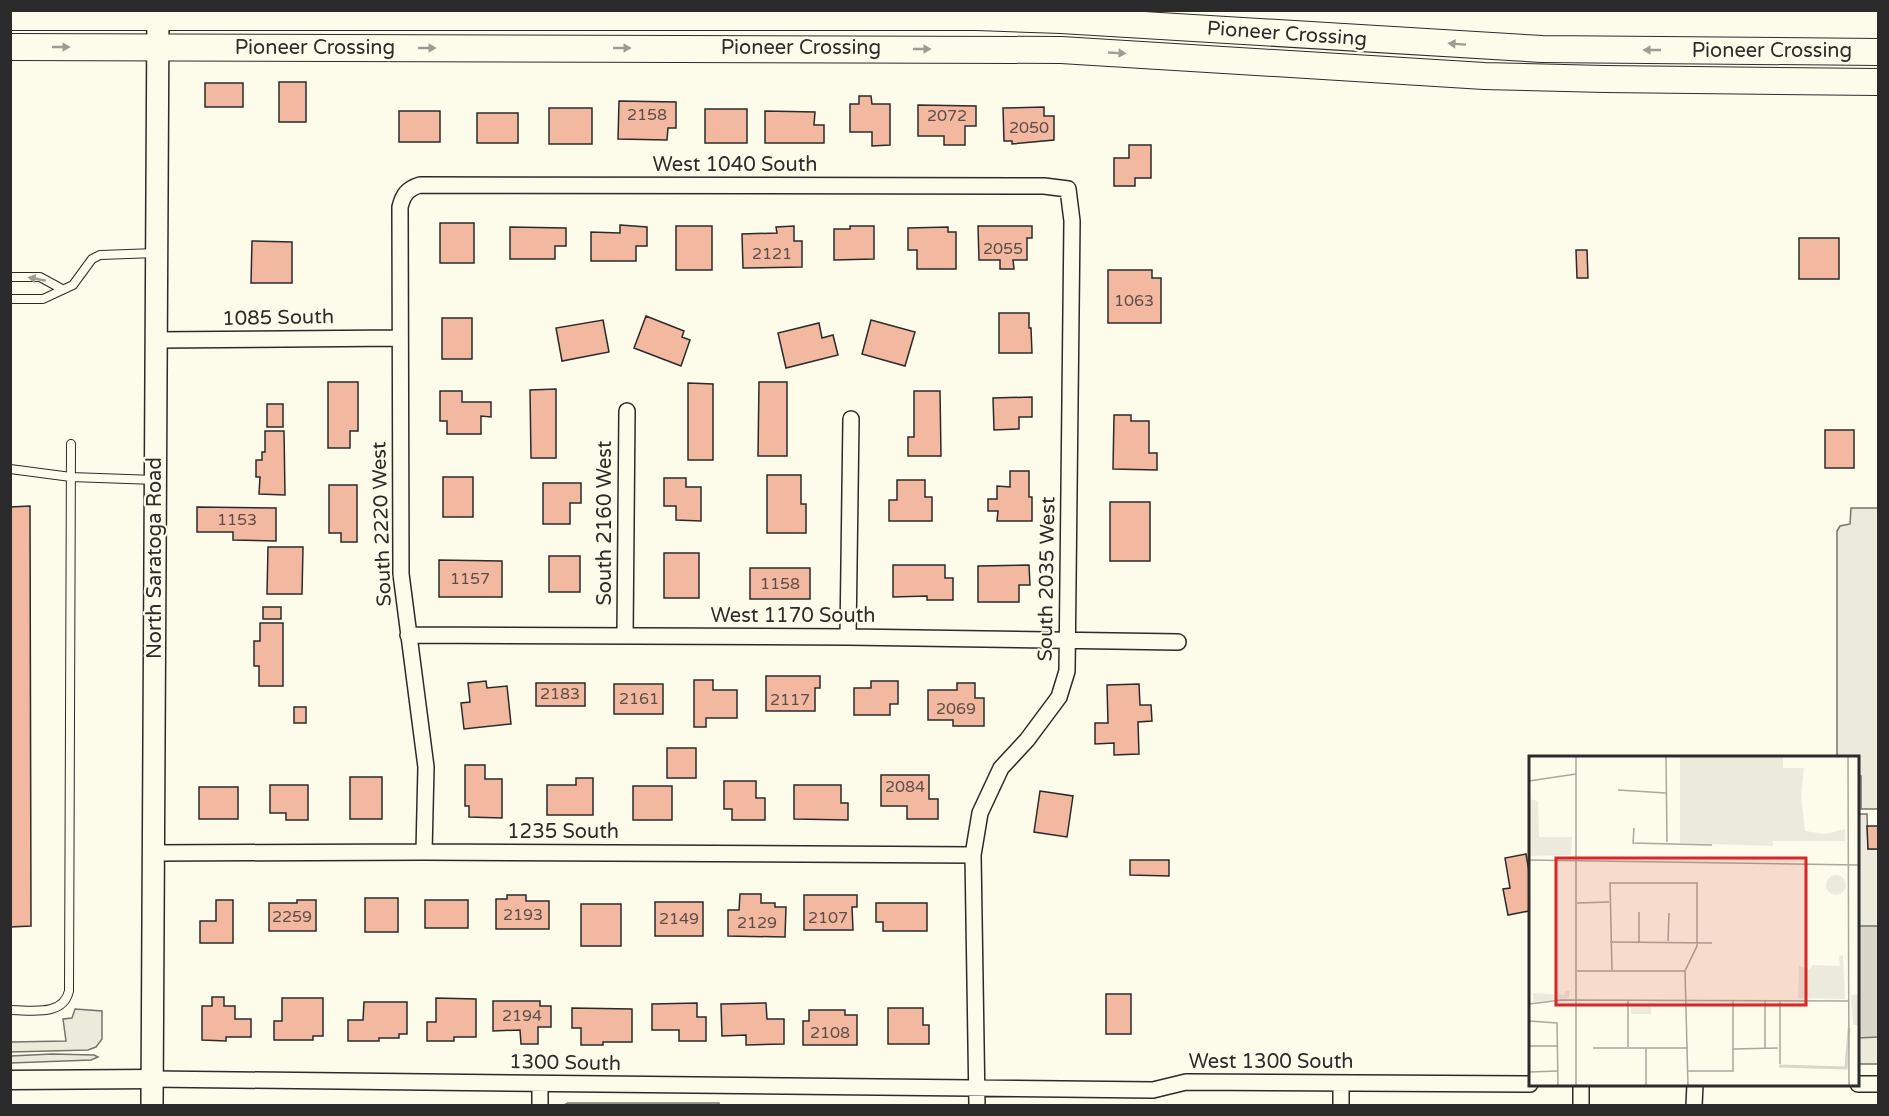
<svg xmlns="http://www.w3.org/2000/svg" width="1889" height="1116" font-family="'Varela Round',sans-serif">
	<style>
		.green { fill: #ecebdb; stroke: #74746e; stroke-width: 1.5 }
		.parking { fill: #eceadb; stroke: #74746e; stroke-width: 1.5 }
		.water { fill: #d8d7c9; stroke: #74746e; stroke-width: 1.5 }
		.building { fill: #f2b8a0; stroke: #2b2b2b; stroke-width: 1.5 }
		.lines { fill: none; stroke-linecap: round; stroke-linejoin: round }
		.service-casing { stroke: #2b2b2b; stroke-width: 10 }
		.minor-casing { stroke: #2b2b2b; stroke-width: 18 }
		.tertiary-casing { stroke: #2b2b2b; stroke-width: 21 }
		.secondary-casing { stroke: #2b2b2b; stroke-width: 24 }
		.trunk-casing { stroke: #2b2b2b; stroke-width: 28 }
		.service { stroke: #fdfbea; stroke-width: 8 }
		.minor { stroke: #fdfbea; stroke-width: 15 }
		.tertiary { stroke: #fdfbea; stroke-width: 18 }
		.secondary { stroke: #fdfbea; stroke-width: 21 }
		.trunk { stroke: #fdfbea; stroke-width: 26 }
		.oneway { fill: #9e9d94 }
		.labels { text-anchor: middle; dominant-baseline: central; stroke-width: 4.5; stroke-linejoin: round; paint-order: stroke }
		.number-label { font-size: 16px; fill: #5d4e48 }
		.street-label { font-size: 20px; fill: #2b2b2b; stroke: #fdfbea }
		.inset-river { fill: none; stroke: #d8d7c9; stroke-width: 3 }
		.inset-road { fill: none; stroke: #a9a89e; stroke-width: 1.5 }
		.view { fill: #d62828; fill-opacity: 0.15; stroke: #d62828; stroke-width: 3 }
		.inset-edge { fill: none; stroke: #2b2b2b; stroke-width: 3 }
	</style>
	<rect width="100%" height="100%" fill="#fdfbea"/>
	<path class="green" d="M1858 814H1867L1868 849H1878V1064H1858Z
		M75 1009 102 1011V1039L96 1047 88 1050 11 1052V1042L66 1041 63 1019 72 1018Z
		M52 1054 94 1055 98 1057 91 1060 11 1063V1056Z
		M568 1103H719V1105H564Z"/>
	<path class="parking" d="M1851 508H1878V809H1861V776L1858 775V758L1837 757V531L1840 526 1850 524Z"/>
	<path class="water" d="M1858 926H1878V1037L1858 1038Z"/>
	<path class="building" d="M279 82H306V122H279Z
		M205 83H243V107H205Z
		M859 96H871L872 104H890V145L872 146V132H850V104H859Z
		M619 101 676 102V128H668L667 140 618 139Z
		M918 105 976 106V126H965V145H944V136H918Z
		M1044 107V116H1054V140L1012 144V141H1004L1003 108Z
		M549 108H592V144H549Z
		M705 109H747V143H705Z
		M399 111H440V142H399Z
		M765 111 815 112 814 125H824V143H765Z
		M477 113H518V143H477Z
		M1129 145H1151V178H1135V186H1114V158H1129Z
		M440 223H474V263H440Z
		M620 225 647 227V246H636V261H591V232L620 233Z
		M676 226H712V270H676Z
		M794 226V241H802V267L743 268 742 234 777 233 776 227Z
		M850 226H874V259L834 260V229H850Z
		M978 226H1032V238H1027V260H1013L1014 269H1000V260H979Z
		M510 227 566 228V246H555V259H510Z
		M948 227V232H956V269H917V250H908V228Z
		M1799 238H1839V279H1799Z
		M252 241 292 242V283H251Z
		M1576 250H1587L1588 278H1577Z
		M1108 270H1152V278H1161V323H1108Z
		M999 313H1029V328H1031L1032 353H999Z
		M646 316 684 331 682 337 690 340 681 366 634 348Z
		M442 318H472V359H442Z
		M603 320 609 352 562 361 556 328Z
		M871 320 915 332 905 366 862 354Z
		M819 323 822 338 833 335 838 355 786 368 778 333Z
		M328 382H358V431H350V448H328Z
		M759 382H787V456H758Z
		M688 383 713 384V460H688Z
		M556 389V458H531L530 390Z
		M440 391H462V402H491V417L481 416V434H447V421H440Z
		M914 391H940L941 456H908V437H914Z
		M1032 397V417H1019V429L994 430 993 398Z
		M267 404H283V427H267Z
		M1114 415H1131V421H1149V453H1157V470L1113 469Z
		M1825 430H1854V468H1825Z
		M265 431H284L285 495 259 494 260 477H256V460H262V452H265Z
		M1010 471H1029V497H1032V521H997L998 511H988V499H997V486L1010 487Z
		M767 475H801V504H806V533H767Z
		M443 477H473V517H443Z
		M664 478H686V487H701V521L676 520V506H664Z
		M897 480H925V497H932V521H889V500H897Z
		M543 483H581V503H570V524H543Z
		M329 485H357V542H341V533H329Z
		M1110 502H1150V561H1110Z
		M30 506 31 926 10 927V507Z
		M197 507 276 508V541L233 540V532H197Z
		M268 547H303L302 594H267Z
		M664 553H699V598H664Z
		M549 556H580V592H549Z
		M439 560 502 561V597H439Z
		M893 565H945V578H953V600H927V596L893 597Z
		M1029 565 1030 585H1019V602H978V566Z
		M750 568H810V599H750Z
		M263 607H281V619H263Z
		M260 623H283V686H259V666H254V641H260Z
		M766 676H820V688H815V711H766Z
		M694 680H713V690H737V718H706V727H694Z
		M486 681 487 688 507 686 511 724 464 729 461 703 470 702 468 683Z
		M871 681H898V704H890V715H854V688H871Z
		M536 683H585V706H536Z
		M957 683H975V698H984V726H953V720H928V690H957Z
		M614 684H663V714H614Z
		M1139 684 1140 705H1151L1152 721 1138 722 1139 754 1114 755V743L1095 744V723H1108L1107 685Z
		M294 707H306V723H294Z
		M667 748H696V778H667Z
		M465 765H485V779H502V818L469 817V806H465Z
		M881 775H929V799H938V819H907V806H881Z
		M350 777H382V819H350Z
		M576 778H593V815H547V785H576Z
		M724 781H756V798H765V820H732V809H724Z
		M270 785H308V820H286V813H270Z
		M794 785H841V803H848V820L794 819Z
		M633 786H672V820H633Z
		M199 787H238V819H199Z
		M1040 791 1073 796 1067 837 1034 832Z
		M1867 826H1878V849H1868Z
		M1526 854 1530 877V916L1529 911 1508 915 1503 889 1510 888 1505 858Z
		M1130 860H1169V876L1130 875Z
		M740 894H761V903H775V907H786L785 937 728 936V910H739Z
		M507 895H526V901H549V929H496V899H507Z
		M804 895H857V907H852L853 930H804Z
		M365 898H398V932H365Z
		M216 900H233V943H200V921H216Z
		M297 900H316V931H269V903H297Z
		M425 900H468V928H425Z
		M655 902H703V936H655Z
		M876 903H927V931H883V922H876Z
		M581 904H621V946H581Z
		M1106 994H1131V1034H1106Z
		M212 997H224V1006H235V1019H251V1037H226V1041L202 1040V1006H212Z
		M282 998H323V1036H313V1040H274V1021H282Z
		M436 998 476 999V1037H454V1041H427V1022H436Z
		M493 1001H540V1006H551V1027H538V1044H521L520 1030 493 1031Z
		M364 1002H407V1034H399V1038H379V1041H348V1020H363Z
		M697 1003V1017H706V1041H679V1030H652V1004Z
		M766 1003 767 1019H784V1044L746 1045V1035L722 1036 721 1004Z
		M572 1008 632 1009V1042H603V1045H581V1028H572Z
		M888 1008H923V1025H929V1044H888Z
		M809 1010H845V1015H857V1045H803V1021H809Z"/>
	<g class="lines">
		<defs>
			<path id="service" d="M10 277H40L62 289
				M10 299H43L73 285 92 259 100 255 156 253
				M10 469 71 477 155 480
				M10 1010C31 1010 63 1017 69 991L71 444"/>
			<path id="minor" d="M156 340 400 338
				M408 635 848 637 1178 642
				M625 636 627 411
				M848 637 851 419
				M424 852 426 767 401 574 400 207C403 195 407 189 420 185L1044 186 1068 189 1072 221 1067 671 1059 697 1027 740 1001 768 980 813 973 855 977 1106
				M153 853 424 852 973 855
				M152 1079 1153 1090 1186 1082 1530 1084
				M540 1084V1106
				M1858 1084H1878
				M1581 1085V1106
				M1341 1106V1083
				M1694 1106 1695 1084"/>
			<path id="tertiary" d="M10 1080 152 1079"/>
			<path id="secondary" d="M152 1106 158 10"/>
			<path id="trunk" d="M10 17H977L1061 20 1542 49 1878 52
				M10 47 1061 50 1484 76 1605 79 1878 82"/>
		</defs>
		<use href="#service" class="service-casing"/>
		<use href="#minor" class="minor-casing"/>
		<use href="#tertiary" class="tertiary-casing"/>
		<use href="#secondary" class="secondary-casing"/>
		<use href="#trunk" class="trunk-casing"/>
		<use href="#service" class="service"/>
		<use href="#minor" class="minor"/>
		<use href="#tertiary" class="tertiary"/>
		<use href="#secondary" class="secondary"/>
		<use href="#trunk" class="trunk"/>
	</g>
	<defs><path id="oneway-solid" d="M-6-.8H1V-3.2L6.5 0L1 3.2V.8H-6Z" transform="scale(1.5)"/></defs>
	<g class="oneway">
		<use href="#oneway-solid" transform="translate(1457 44) rotate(-176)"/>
		<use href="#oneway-solid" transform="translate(61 47)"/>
		<use href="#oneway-solid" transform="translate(427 48)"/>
		<use href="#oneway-solid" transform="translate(622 48)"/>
		<use href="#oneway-solid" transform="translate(922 49)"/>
		<use href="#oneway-solid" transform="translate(1652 50) rotate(-180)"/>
		<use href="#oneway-solid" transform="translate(1117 53) rotate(3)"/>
		<use href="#oneway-solid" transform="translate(37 279) rotate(-170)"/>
	</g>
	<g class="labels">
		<g class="number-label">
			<text x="647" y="115">2158</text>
			<text x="947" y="116">2072</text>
			<text x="1029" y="128">2050</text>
			<text x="1003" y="249">2055</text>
			<text x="772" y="254">2121</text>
			<text x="1134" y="301">1063</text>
			<text x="237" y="520">1153</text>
			<text x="470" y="579">1157</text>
			<text x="780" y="584">1158</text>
			<text x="560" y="694">2183</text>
			<text x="639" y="699">2161</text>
			<text x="790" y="700">2117</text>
			<text x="956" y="709">2069</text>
			<text x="905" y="787">2084</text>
			<text x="523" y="915">2193</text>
			<text x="292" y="917">2259</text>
			<text x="828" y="918">2107</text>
			<text x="679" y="919">2149</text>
			<text x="757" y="923">2129</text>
			<text x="522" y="1016">2194</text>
			<text x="830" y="1033">2108</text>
		</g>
		<g class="street-label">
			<text transform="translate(1287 34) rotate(4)">Pioneer Crossing</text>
			<text x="315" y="48">Pioneer Crossing</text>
			<text x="801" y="48">Pioneer Crossing</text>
			<text x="1772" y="51">Pioneer Crossing</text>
			<text x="735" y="165">West 1040 South</text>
			<text transform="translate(278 318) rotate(-1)">1085 South</text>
			<text transform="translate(605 523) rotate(-90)">South 2160 West</text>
			<text transform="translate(382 524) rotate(-92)">South 2220 West</text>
			<text transform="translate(155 558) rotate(-90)">North Saratoga Road</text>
			<text transform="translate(1047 579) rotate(-89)">South 2035 West</text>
			<text x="793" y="616">West 1170 South</text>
			<text x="563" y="832">1235 South</text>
			<text x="1271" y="1062">West 1300 South</text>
			<text transform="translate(565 1063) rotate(1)">1300 South</text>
		</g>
	</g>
	<g transform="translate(1529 756)">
		<rect width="330" height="330" fill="#fdfbea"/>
		<path d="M151 0H254V12H275L272 39 276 75 296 78 316 73V85H244V90L151 87ZM0 43 9 45 10 81H43L42 99 0 100ZM297 129a10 10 0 1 1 20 0a10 10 0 1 1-20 0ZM314 199 316 243 269 242 270 210 280 214 284 209 311 210 310 200ZM37 235H41L40 242 4 246V237L35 239ZM330 238V269H324L322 239ZM102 248H122V258H102Z" fill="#ecebdb"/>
		<path class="inset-river" d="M250 310 317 312 320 272"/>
		<path class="inset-road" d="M47 0V330M137 0 138 86M319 0 320 330M0 25 47 18M89 34 137 37M105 72 104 87 183 89M0 104 330 109M48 147 80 146M139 185 140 157M81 186 183 187M110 186V156M83 214 81 127H168V190L156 215 159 330M48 215H156M99 245V291M236 245V292M0 248 32 244 320 245M0 265 28 267 29 330M0 290H28M64 292H159M117 292V330M204 293 249 292M251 308V245M159 315H204V245M0 316 28 315"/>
		<path class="view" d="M27 102H277V249H27Z"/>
		<rect width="330" height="330" class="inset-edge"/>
	</g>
	<rect width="1889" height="1116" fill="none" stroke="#2b2b2b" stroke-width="24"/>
</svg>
